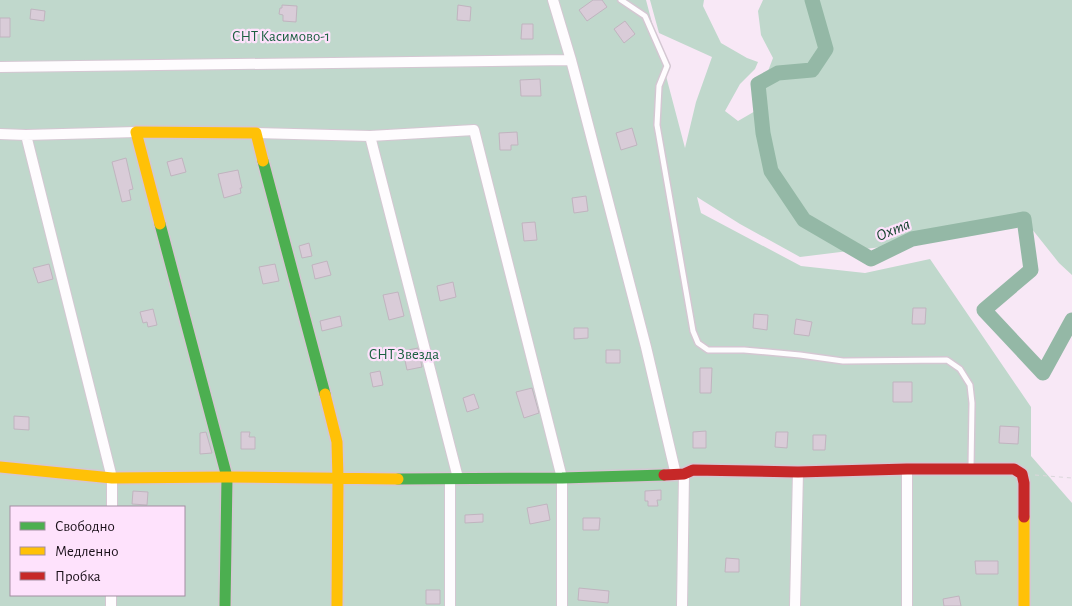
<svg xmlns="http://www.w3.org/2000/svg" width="1072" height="606" font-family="'Alegreya Sans',sans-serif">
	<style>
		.green { fill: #c0d8cc; fill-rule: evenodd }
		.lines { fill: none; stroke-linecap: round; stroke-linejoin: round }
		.river { stroke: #94b8a6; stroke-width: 15 }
		.building { fill: #d9ccd8; stroke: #c0b4bf }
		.lane-casing { stroke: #d4c7d2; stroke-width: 8 }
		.street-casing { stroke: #d4c7d2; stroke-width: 12 }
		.fast-casing { stroke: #d4c7d2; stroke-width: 14 }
		.slow-casing { stroke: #d4c7d2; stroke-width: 14 }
		.jam-casing { stroke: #d4c7d2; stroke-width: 14 }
		.path { stroke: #dbd7db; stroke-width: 1; stroke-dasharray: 4 4; stroke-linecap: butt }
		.lane { stroke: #fefcfe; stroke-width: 5 }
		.street { stroke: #fefcfe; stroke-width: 10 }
		.fast { stroke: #4caf50; stroke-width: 11 }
		.slow { stroke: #ffc107; stroke-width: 11 }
		.jam { stroke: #c62828; stroke-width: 11 }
		.labels { text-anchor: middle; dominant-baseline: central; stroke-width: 4.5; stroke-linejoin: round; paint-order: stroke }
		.park-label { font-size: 15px; fill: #1c6141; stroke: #fee2fc }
		.water-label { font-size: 16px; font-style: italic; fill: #16452f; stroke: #fee2fc }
	</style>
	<rect width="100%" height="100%" fill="#f8e8f6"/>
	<path class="green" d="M0 0H646L685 148 696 102 712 57 659 33 650 0H704L703 6 721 43 747 58 758 62 755 69 740 84 725 111 738 121 757 110 753 90 765 79 773 58 761 35 758 11 763 0H1072V275L1059 263 1024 219 995 218 930 241 800 257 740 224 697 197 701 213 801 266 865 273 930 259 1031 407V456L1072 503V606H0ZM11 507H184V595H11Z"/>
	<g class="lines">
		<path class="river" d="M812 0 826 49 812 70 778 73 758 84 763 133 771 171 804 220 871 259 912 239 1024 219 1031 270 984 310 1043 373 1072 320"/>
	</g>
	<path class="building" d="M593 0H602L607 7 587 21 579 10Z
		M282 5 297 6 296 22 283 21V15L279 14 280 8H282Z
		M458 5 471 7 470 21 457 20Z
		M31 9 45 11 44 21 30 19Z
		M0 18H10V37H0Z
		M625 21 635 34 624 43 614 29Z
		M522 24H533V39H521Z
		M540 79 541 96H521L520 80Z
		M632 128 637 145 621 150 616 133Z
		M517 132 518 145H511V150H500L499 133Z
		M126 158 133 189 129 190 131 200 122 202 112 162Z
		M182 158 186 172 171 176 167 162Z
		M238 170 242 188H240L241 193 224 198 218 174Z
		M586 196 588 211 574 213 572 198Z
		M535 222 537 240 524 241 522 223Z
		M309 243 312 256 302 258 299 246Z
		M327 261 331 275 315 279 312 265Z
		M49 264 53 279 38 283 33 268Z
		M275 264 279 281 263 284 259 267Z
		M453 282 456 297 440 301 437 286Z
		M398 292 404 316 389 320 383 295Z
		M913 308H926L925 324H912Z
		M153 309 157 325 148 327 147 322 143 323 140 312Z
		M754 314 768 315 767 330 753 328Z
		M340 316 342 326 322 331 320 321Z
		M796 319 812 322 809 336 794 334Z
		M574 328H588V338L574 339Z
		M418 348 422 367 407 370 403 351Z
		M606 350H620V363H606Z
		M700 368H712L711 393H700Z
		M380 371 383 385 373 387 370 373Z
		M893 382H912V402H893Z
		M532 388 539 413 524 418 516 392Z
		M474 394 479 408 467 412 463 398Z
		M14 416 29 417V430L14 429Z
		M1000 426 1019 427 1018 444 999 443Z
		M706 431V448H693V432Z
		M206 432 212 453 200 454V433Z
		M241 432H250L249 437H255V449H241Z
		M776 432H788L787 448 775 447Z
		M813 435H826L825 450H813Z
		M661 490V500H657L658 506H648V501H645V491Z
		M133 491 148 492 147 505 132 504Z
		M547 504 550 520 530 524 527 508Z
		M483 514V522L465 523V515Z
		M583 518H600L599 530H583Z
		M726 558 739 559V572H725Z
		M975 561H998V574H976Z
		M579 588 609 591 608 603 578 600Z
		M426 590H440V604H426Z
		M959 596 961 606H944L943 599Z"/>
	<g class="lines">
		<defs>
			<path id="lane" d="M621 0 645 16 667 66 659 86 657 125 693 331 698 343 708 350H744L800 355 843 361 947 360 960 369 970 385 972 403 971 468"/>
			<path id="street" d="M553 0 571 60
				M0 67 571 60 579 90 646 347 676 475
				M256 133 370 136
				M0 134 26 135
				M458 478 370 136 474 130 562 478V606
				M112 507V478L26 135 136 132
				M111 606V595
				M450 606V479
				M682 606 684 474
				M795 606 798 472
				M907 606V469"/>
			<path id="fast" d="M263 161 325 394
				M160 224 227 477 225 606
				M398 479 562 478 664 475"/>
			<path id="slow" d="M160 224 136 132 256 133 263 161
				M325 394 337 442 338 479 337 606
				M0 467 112 478 227 477 398 479
				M1024 517V606"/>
			<path id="jam" d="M664 475 684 474 693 470 798 472 907 469H1014L1022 474 1024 483V517"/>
		</defs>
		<use href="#lane" class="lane-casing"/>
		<use href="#street" class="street-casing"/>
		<use href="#fast" class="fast-casing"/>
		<use href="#slow" class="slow-casing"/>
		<use href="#jam" class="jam-casing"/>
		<path class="path" d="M1035 475 1072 478"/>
		<use href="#lane" class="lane"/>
		<use href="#street" class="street"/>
		<use href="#fast" class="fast"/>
		<use href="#slow" class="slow"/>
		<use href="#jam" class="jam"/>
	</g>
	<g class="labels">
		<g class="park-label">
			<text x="281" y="36">СНТ Касимово-1</text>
			<text x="404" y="354">СНТ Звезда</text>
		</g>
		<g class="water-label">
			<text transform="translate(893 230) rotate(-22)">Охта</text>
		</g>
	</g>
	<rect x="10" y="506" width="175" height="90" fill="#fee2fc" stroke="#a38ea2"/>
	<rect x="20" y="522" width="25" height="8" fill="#4caf50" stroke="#a38ea2"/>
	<text x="55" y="531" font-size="15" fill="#1b111a">Свободно</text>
	<rect x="20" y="547" width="25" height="8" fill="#ffc107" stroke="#a38ea2"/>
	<text x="55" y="556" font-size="15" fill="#1b111a">Медленно</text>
	<rect x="20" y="572" width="25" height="8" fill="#c62828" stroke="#a38ea2"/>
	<text x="55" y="581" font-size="15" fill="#1b111a">Пробка</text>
</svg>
